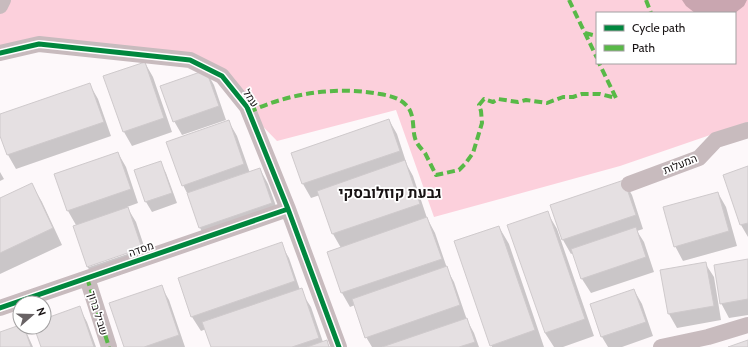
<svg xmlns="http://www.w3.org/2000/svg" width="748" height="347" font-family="Cabin,Heebo,sans-serif">
	<style>
		.green { fill: #fcd0dc; fill-rule: evenodd }
		.shadow { fill: #0003 }
		.building { fill: #e5e0e2; stroke: #cfcacc }
		.lines { fill: none; stroke-linecap: round; stroke-linejoin: round }
		.street { stroke: #c8bbbe; stroke-width: 16 }
		.quiet { stroke: #58b947; stroke-width: 4; stroke-dasharray: 8 4; stroke-linecap: butt }
		.cycleway-casing { stroke: #fff; stroke-width: 8 }
		.cycleway { stroke: #00873e; stroke-width: 5 }
		.labels { text-anchor: middle; dominant-baseline: central; stroke-width: 3.5; stroke-linejoin: round; paint-order: stroke }
		.street-label { font-size: 11px; fill: #171213; stroke: #fff }
		.district-label { font-size: 15px; font-weight: bold; fill: #171213; stroke: #fff }
	</style>
	<rect width="100%" height="100%" fill="#fdf8fa"/>
	<path class="green" d="M3 0H748V122L620 166 434 217 396 110 277 141 249 112 247 107 190 60 39 44 0 53V6ZM597 13H735V63H597Z"/>
	<path class="shadow" d="M682 0H747L744 6 735 13H695L686 6Z
		M145 63 153 77 172 132 132 146 124 132 105 77Z
		M206 71 214 85 226 120 182 135 174 121Z
		M90 85 98 99 111 136 16 169 8 155 0 133V115Z
		M389 120 397 134 407 165 413 176 427 218 435 233 448 271 454 282 467 320 474 333 479 347H372L366 337 355 305 350 307 342 293 328 252 341 248 333 234 320 195 311 198 303 184 292 153Z
		M229 122 237 136 250 173 260 169 268 184 280 217 208 242 200 228 190 199 183 185Z
		M118 153 126 167 138 203 127 207 136 222 144 246 89 265V267L145 248 150 262 96 281 87 266 76 225 68 211 55 174Z
		M160 162 166 173 177 203 152 212 146 202Z
		M748 167V237L741 225 724 175Z
		M0 172 4 179 0 181Z
		M624 181 632 195 643 229 637 231 644 242 654 272 591 293 582 279 573 253 571 254 563 240 552 206Z
		M32 185 42 202 62 245 0 274V200Z
		M718 193 726 207 737 246 683 261 675 246Z
		M547 212 557 229 594 336 563 347H554L545 333Z
		M499 227 509 244 544 347H492L491 345Z
		M281 244 289 258 300 290 311 307 323 342 326 341 330 347H212L206 329 201 331 192 317 179 279Z
		M748 260V315L729 318 721 303Z
		M705 263 714 277 721 320 677 328 669 314Z
		M161 286 169 300 185 347H125Z
		M634 290 642 304 653 336 622 347H608L602 337 591 305Z
		M79 307 87 322 96 347H42L35 327H44V320Z
		M20 326V327H24L33 347H0V333Z"/>
	<path class="building" d="M145 62 164 118 123 132 103 76Z
		M206 70 219 106 173 122 160 86Z
		M90 83 104 122 7 155 0 136V114Z
		M389 119 400 151 302 184 291 153Z
		M229 120 244 164 182 186 166 142Z
		M118 152 131 189 67 211 54 174Z
		M405 160 420 204 332 234 317 191Z
		M161 161 172 193 145 202 134 170Z
		M748 166V223L740 225 723 175Z
		M260 168 272 203 199 228 187 193Z
		M624 180 636 215 562 240 550 205Z
		M32 183 53 228 0 253V198Z
		M718 192 729 231 674 247 663 207Z
		M128 207 142 248 87 267 73 226Z
		M548 211 585 319 545 333 507 225Z
		M427 217 442 259 341 293 327 252Z
		M499 226 535 330 490 346 454 241Z
		M636 227 646 257 581 279 571 249Z
		M282 242 295 281 191 317 178 278Z
		M748 259V299L720 304 714 265Z
		M706 262 714 306 668 314 660 270Z
		M447 266 460 305 365 338 352 299Z
		M162 285 179 335 144 347H124L109 303Z
		M302 288 319 338 292 347H211L202 322Z
		M634 289 646 322 601 337 590 304Z
		M80 306 94 347H41L34 327H44V319Z
		M467 318 475 342 459 347H382Z
		M20 325V327H24L31 347H0V332Z
		M327 340 329 347H307Z
		M748 340V347H728Z"/>
	<g class="lines">
		<path class="street" d="M0 6 3 0
			M0 53 39 44 190 60 222 76 247 107 288 209 339 347
			M629 184 699 158 716 140 748 130
			M87 278 109 347
			M0 308 288 209
			M661 347 708 337 748 325"/>
		<path class="quiet" d="M569 0 597 58
			M646 0 651 13
			M585 33 597 36
			M249 112C289 93 337 86 380 94 391 96 400 98 407 106 415 115 412 128 415 138 417 145 421 148 425 153 428 159 433 169 436 175L459 170 465 164 473 153 482 123 481 111 479 105 484 99 493 102 498 99 518 102 526 100 547 103 563 97H573L582 94H600L616 98 599 63
			M87 278 109 347"/>
		<defs>
			<path id="cycleway" d="M0 53 39 44 190 60 222 76 247 107 288 209 339 347
				M0 308 288 209"/>
		</defs>
		<use href="#cycleway" class="cycleway-casing"/>
		<use href="#cycleway" class="cycleway"/>
	</g>
	<g class="labels">
		<g class="street-label">
			<text transform="translate(251 98) rotate(57)">עמל</text>
			<text transform="translate(680 164) rotate(-22)">המעלות</text>
			<text transform="translate(141 249) rotate(-19)">מסדה</text>
			<text transform="translate(98 313) rotate(73)">שביל ברוך</text>
		</g>
		<g class="district-label">
			<text x="390" y="193">גבעת קוזלובסקי</text>
		</g>
	</g>
	<rect x="596" y="12" width="140" height="52" fill="#ffffff" stroke="#a2a0a1"/>
	<rect x="604" y="25" width="20" height="6" fill="#00873e" stroke="#a2a0a1"/>
	<text x="632" y="32" font-size="12" fill="#171213">Cycle path</text>
	<rect x="604" y="45" width="20" height="6" fill="#58b947" stroke="#a2a0a1"/>
	<text x="632" y="52" font-size="12" fill="#171213">Path</text>
	<g transform="translate(32 315) rotate(70)"><circle r="19" fill="#ffffff" stroke="#a2a0a1"/>
	<path d="M0-3L7 15L0 10L-7 15Z" fill="#686264"/>
	<text y="-6" font-size="11" font-weight="bold" text-anchor="middle" fill="#171213">N</text>
	</g>
</svg>
